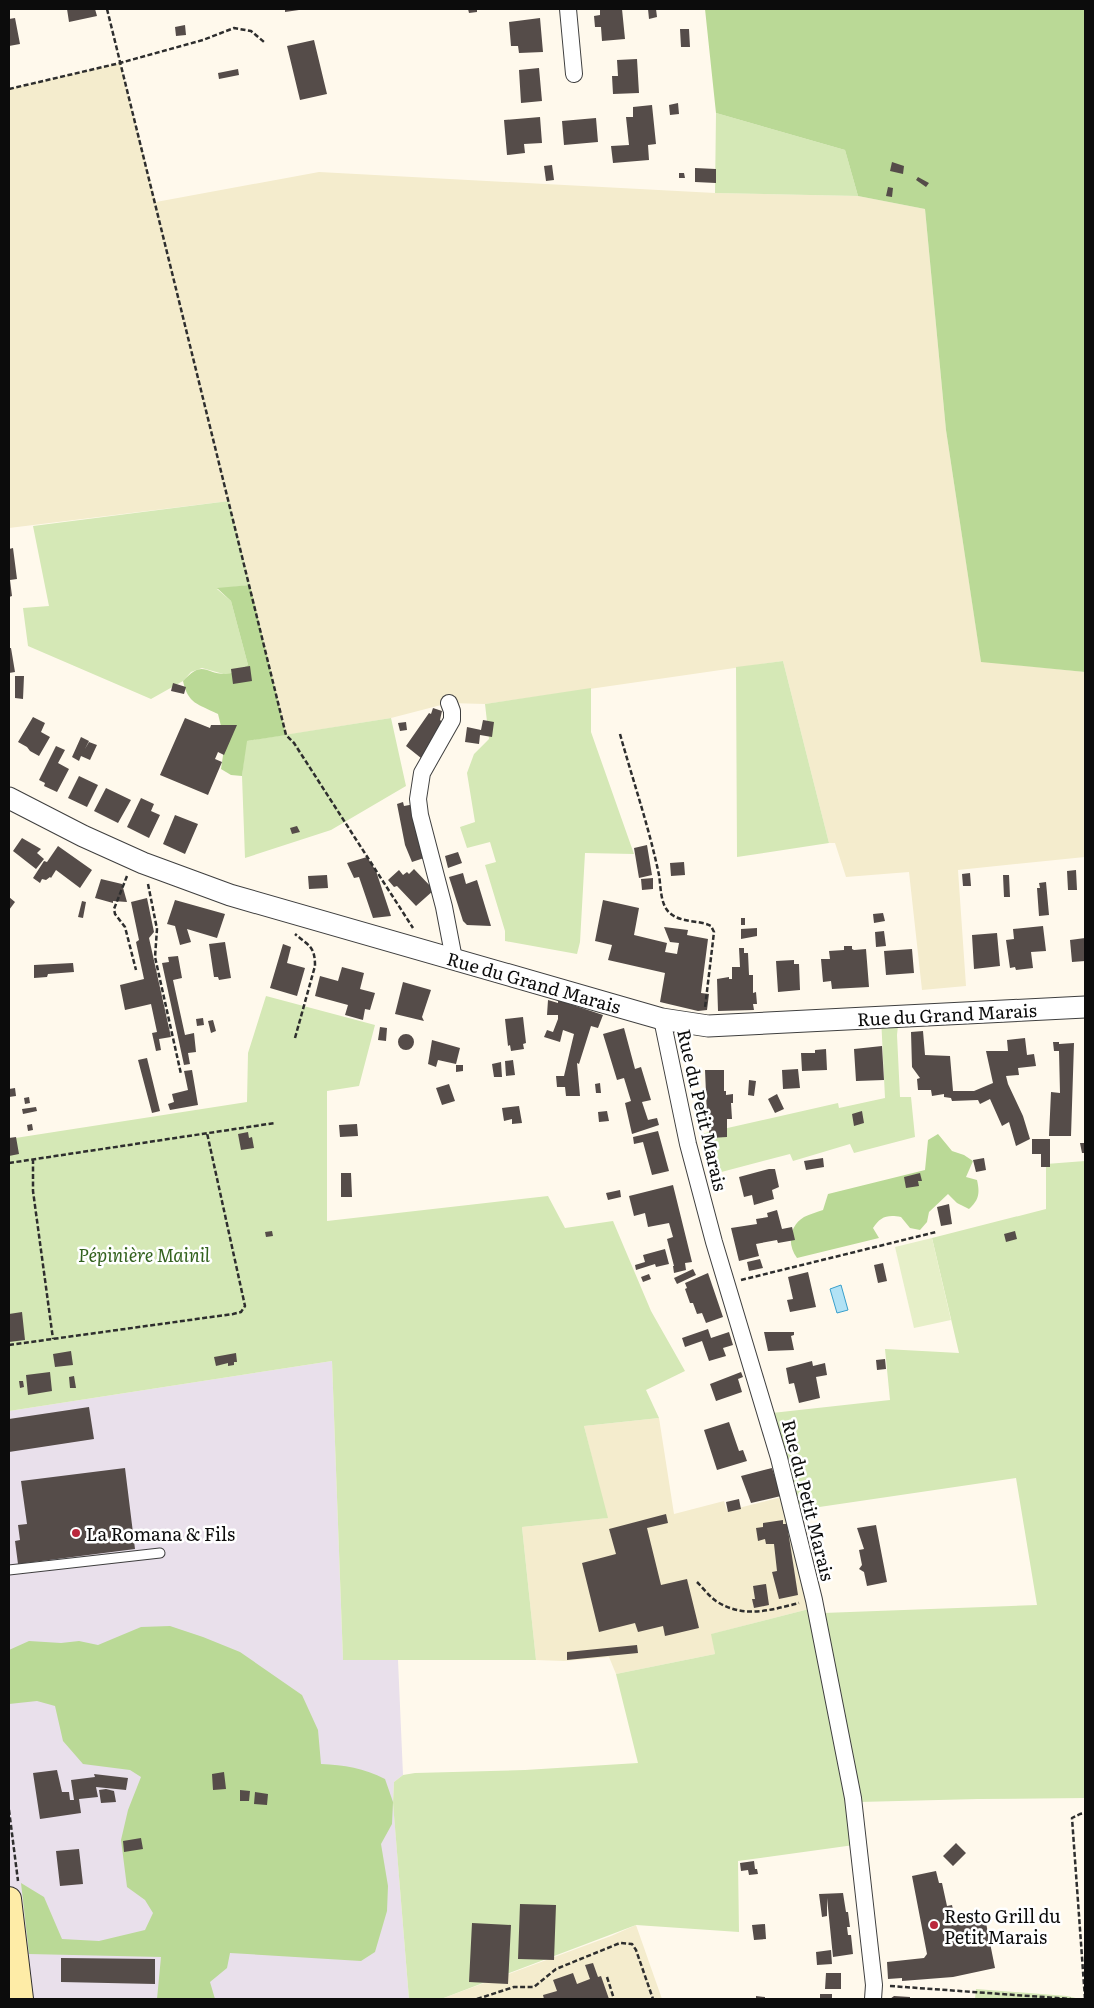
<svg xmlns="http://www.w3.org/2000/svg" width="1094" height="2008" font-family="Literata,serif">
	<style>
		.industrial { fill: #e9e0eb }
		.farmland { fill: #f4eccd }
		.green { fill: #d5e8b6 }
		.forest { fill: #bad996 }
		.pitch { fill: #e6efc8 }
		.water { fill: #b1e2f5; stroke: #399fcb }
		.building { fill: #554c49 }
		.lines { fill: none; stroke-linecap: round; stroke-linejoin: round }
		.service-casing { stroke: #3f3f3f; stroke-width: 11 }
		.minor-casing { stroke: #3f3f3f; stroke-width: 18 }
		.tertiary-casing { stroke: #3f3f3f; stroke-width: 23 }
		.secondary-casing { stroke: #2e2e2e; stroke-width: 26 }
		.path { stroke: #2e2e2e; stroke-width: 2.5; stroke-dasharray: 5 2.5; stroke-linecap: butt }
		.service { stroke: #fff; stroke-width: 9 }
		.minor { stroke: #fff; stroke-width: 16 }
		.tertiary { stroke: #fff; stroke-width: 21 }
		.secondary { stroke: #feeca7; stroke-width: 24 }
		.poi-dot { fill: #ba273c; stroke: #fff; stroke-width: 2 }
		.labels { text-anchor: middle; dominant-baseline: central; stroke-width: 5; stroke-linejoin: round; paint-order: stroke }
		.street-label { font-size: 18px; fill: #0c0c0c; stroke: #fff }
		.park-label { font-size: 18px; font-style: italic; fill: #33621e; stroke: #fff }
		.poi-label { font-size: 18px; fill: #0c0c0c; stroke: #fff; text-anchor: start }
	</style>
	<rect width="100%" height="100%" fill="#fff9ec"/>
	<path class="industrial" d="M332 1361 343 1660H398L403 1775 394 1782 393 1802 409 1999H9V1411Z"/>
	<path class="farmland" d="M120 63 156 202 319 172 715 193 858 196 925 209 946 430 981 661 1085 672V857L958 870 966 986 922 990 909 872 846 877 835 843H829L783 661 485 704 449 703 391 718 286 735 229 501 9 528V89Z
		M659 1418 674 1514 724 1501 727 1511 782 1497 809 1609 712 1634 715 1654 616 1674 609 1657 564 1661 536 1660 522 1527 607 1518 584 1426Z
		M636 1925 662 1999H441L611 1936Z"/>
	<path class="green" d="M716 113 845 150 858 196 715 193Z
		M229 501 250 585 217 589 231 601 248 665 227 675 202 668 191 672 183 681 151 699 28 646 23 608 49 606 33 526Z
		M783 661 829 843 737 857 736 667Z
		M591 688V732L634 854 585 853 580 942 577 954 505 941V931L485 865 496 862 490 842 467 848 460 827 475 822 467 773 474 754 489 739 485 704Z
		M391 718 406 786 331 830 245 858 242 776 246 741Z
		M266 996 375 1025 359 1086 327 1091V1221L548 1196 565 1228 613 1221 651 1311 685 1371 646 1390 659 1418 584 1426 608 1518 522 1527 536 1660H343L332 1361 9 1411V1139L247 1102 248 1053Z
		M899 1016 897 1035 900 1097H911L915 1137 854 1153 850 1144 793 1161 790 1154 710 1175 701 1134 838 1103 839 1108 885 1098 881 1017Z
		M1085 1161V1798L978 1799 859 1802 823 1613 1037 1605 1016 1478 799 1510 772 1413 890 1400 885 1349 959 1353 932 1238 1046 1209V1164Z
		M809 1609 854 1845 738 1861 739 1932 636 1925 441 1999H409L393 1803 394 1782 403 1775 415 1773 525 1770 638 1763 616 1674 715 1654 711 1634Z
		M976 1989 1067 1996 1080 1999H975Z"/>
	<path class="forest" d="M705 9H1085V672L981 662 946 430 925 209 858 196 845 150 716 113Z
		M250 585 286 735 247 741 242 776 231 775 221 769 225 742 218 714C198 704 188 704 183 681 204 659 204 674 226 674 232 674 242 668 248 665L231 601 217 588Z
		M938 1134 952 1151 964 1155 973 1161 966 1177 977 1180C980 1193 979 1200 969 1209L957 1203 948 1194 929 1212 927 1222 920 1230 910 1228 901 1217C887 1214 880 1217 873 1228L879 1238 797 1258C787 1245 789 1226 804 1217 810 1214 817 1212 823 1210L828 1194 925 1170 928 1140Z
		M170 1626 203 1637 240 1652 302 1695 318 1730 321 1764C344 1765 364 1768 385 1779L393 1802 392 1824 381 1844 388 1886 387 1911 375 1952 361 1961 230 1953 227 1968 210 1982 215 1999H157L161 1957 29 1954 21 1883 44 1897 62 1939 99 1941 145 1930 153 1913 145 1900 127 1887 121 1840 128 1810 141 1777 130 1770 83 1764 63 1741 55 1706 37 1701 9 1704V1650L29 1641 61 1643 79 1641 98 1645 141 1627Z"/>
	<path class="pitch" d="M932 1238 951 1320 914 1328 895 1247Z"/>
	<path class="water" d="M841 1285 848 1310 837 1313 830 1289Z"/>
	<path class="building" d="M67 9H95L97 16 69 22Z
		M285 9H299V10L285 12Z
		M468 9H477V12L469 13Z
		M600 9H622L625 39 602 41 601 27H595L594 16 600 15Z
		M648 9H656L657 17 649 19Z
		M15 18 20 44 9 46V19Z
		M540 18 543 52 519 53 518 46H511L509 22Z
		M185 25 186 35 176 36 175 27Z
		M680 29H689L690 47H681Z
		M314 40 327 94 300 100 287 46Z
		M637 59 639 93 613 94 612 76H618L617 60Z
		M539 68 542 101 521 103 519 70Z
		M238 69 239 75 219 79 218 73Z
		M678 103 679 114 670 115 669 105Z
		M652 105 656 144 648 145 649 160 613 163 611 146 629 145 626 117H633V107Z
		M540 117 542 143 524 144 525 153 507 155 504 120Z
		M596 118 598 142 564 145 562 121Z
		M892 162 904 166 903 174 890 171Z
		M552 165 554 180 546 181 544 166Z
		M695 168 716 169V183L695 182Z
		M679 173H684L685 178H679Z
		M918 177 929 183 926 187 916 180Z
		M888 187 893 188 892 197 886 196Z
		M13 548 17 579 10 580 12 596 9 597V549Z
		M9 648H11L15 672 9 673Z
		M250 666 252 681 233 684 231 669Z
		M15 676H24L23 699 15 698Z
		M173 683 186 687 184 694 171 691Z
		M433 708 442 711 440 720 444 723 421 758 406 746 429 713 431 714Z
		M33 717 45 723 41 732 50 737 39 756 30 751 27 747 18 742Z
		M185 718 210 728 211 725H237L224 755 218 752 215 759 222 762 208 795 160 775Z
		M483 720 494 722 492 737 480 735 479 744 465 742 467 727 481 730Z
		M406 722 407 730 400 731 398 723Z
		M81 737 89 741 85 749 89 742 97 745 90 760 81 756 79 761 72 757Z
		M56 746 65 750 58 763 69 769 57 792 44 786 45 783 39 780Z
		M79 776 98 785 87 807 68 798Z
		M106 788 131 800 118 823 94 811Z
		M141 798 154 804 151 811 160 815 149 838 127 827Z
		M403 802 404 806 415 804 427 857 412 862 405 845 397 804Z
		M175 815 198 824 185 854 163 844Z
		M297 826 300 832 292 834 290 828Z
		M22 838 41 849 37 853 44 859 36 869 13 851Z
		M647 845 652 875 639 878 634 848Z
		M58 846 92 870 80 888 56 870 51 878 50 877 46 880 42 879 40 883 33 878 44 861 47 862Z
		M458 852 462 863 448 868 445 856Z
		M367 857 376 871 391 916 373 918 359 877 354 878 347 863Z
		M684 862 685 875 671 876 670 863Z
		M414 869 434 890 416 906 397 886 394 887 388 880 399 870 403 875 407 872 409 874Z
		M1076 870 1077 890H1068L1067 871Z
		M463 873 466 884 477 880 491 926 467 925 463 921 449 877Z
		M970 873 971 886H963L962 874Z
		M327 875 328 888 309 889 308 876Z
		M1003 875H1009L1010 897H1004Z
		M653 878V889L642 890 641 879Z
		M101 879 122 884 127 902 113 901V903L95 898Z
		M1046 882 1049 915 1039 916 1037 888H1040L1039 883Z
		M9 897 15 902 9 910Z
		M147 898 154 932 149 938 171 1037 159 1039 161 1050 156 1051 152 1033 157 1032 151 1004 125 1010 120 985 144 979 136 942 139 940 131 902Z
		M175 900 225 914 217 938 187 929 191 942 180 945 175 926 167 924Z
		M603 900 639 908 634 935 667 943 665 952 677 954 679 943 670 942 664 927 688 930 687 935 708 939 701 993 709 994 707 1010 698 1011 660 1002 665 973 608 960 612 945 595 941Z
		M82 901 86 902 83 918 78 917Z
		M883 913 885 921 874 923 873 914Z
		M741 918H745V925H741Z
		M1043 926 1046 951 1031 952 1033 968 1016 970 1015 967 1010 968 1006 940 1014 939 1013 929Z
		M757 928V936L741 939V929Z
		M884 931 886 946 876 947 875 932Z
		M997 933 1000 966 974 969 972 935Z
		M1085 938V961L1072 962 1070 940Z
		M225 942 231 978 219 980 218 977H214L209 944Z
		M283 944 291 947 287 963 305 968 297 996 270 988Z
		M844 946H852V949L854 950 866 949 869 987 832 989 831 981 823 982 821 959H830L829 951 844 950Z
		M739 948H744V953H748L749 975H753V993L756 992 757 1004H753L754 1010 718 1011 717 979 729 977V979H732V967H740Z
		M912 949 914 973 886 975 884 951Z
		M178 956 182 978 173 980 185 1035 194 1033 196 1052 188 1053 190 1064 184 1065 162 963 169 962 168 957Z
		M794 960V964H799L800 990 778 992 776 961Z
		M73 963 74 972 48 974 47 977 34 978V965Z
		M342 967 364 973 360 989 375 993 370 1010 365 1009 363 1020 345 1015 348 1005 315 996 320 976 338 981Z
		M403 982 431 990 422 1017 424 1021 395 1014Z
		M548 1000 558 1003V1000L603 1015 598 1028 591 1026 579 1064 577 1063 580 1096H566L565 1087H557L556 1076H564L574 1034 563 1030 560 1042 544 1037 547 1030 553 1032 558 1019V1015H547Z
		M523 1017 526 1043 523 1044 524 1049 511 1051 510 1045 508 1046 505 1019Z
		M203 1018 204 1025 197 1026 196 1019Z
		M213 1020 216 1031 211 1033 208 1021Z
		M380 1027 387 1028 386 1041 378 1040Z
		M624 1028 635 1069 641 1067 651 1100 642 1102 648 1120 657 1118 659 1125 632 1134 625 1103 631 1101 624 1078 617 1080 603 1034Z
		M923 1031 925 1055 950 1056 953 1091H974L993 1083 986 1051H1008L1007 1040 1025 1038 1027 1055 1034 1054 1036 1066 1018 1068 1019 1075 1006 1076 1008 1084 1023 1116 1030 1139 1016 1146 1009 1122 1002 1126 990 1099 980 1104 978 1100 952 1101 951 1098 944 1097V1094L932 1096 931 1090H918L917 1079 920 1078 912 1067 911 1032Z
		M398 1042a8 8 0 1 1 16 0a8 8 0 1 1-16 0Z
		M432 1040 460 1048 456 1064 438 1060 436 1067 428 1064Z
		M1053 1042H1059V1044L1074 1043 1071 1136H1049L1051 1092 1060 1093 1059 1051H1054Z
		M882 1046 884 1080 856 1081 854 1049Z
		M826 1049 827 1070 802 1071 801 1053H815V1050Z
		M147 1058 160 1111 152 1113 138 1060Z
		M513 1060 515 1075 506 1076 505 1061Z
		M501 1062 502 1077H494L492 1064Z
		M456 1065H463V1071L456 1072Z
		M798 1069 800 1088 783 1089 782 1070Z
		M192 1070 198 1105 170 1110 168 1104 174 1102 172 1094 188 1090 184 1071Z
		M705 1070H724V1091H726V1095L733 1094V1103H731L732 1119H727V1137L710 1138 707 1116Z
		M749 1080 756 1081 754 1096 748 1095Z
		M600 1083 601 1093H596L595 1084Z
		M449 1084 455 1101 442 1105 436 1088Z
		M15 1088 16 1096 9 1097V1089Z
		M777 1094 784 1109 775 1113 768 1099Z
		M29 1097 30 1103 25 1104 24 1098Z
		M519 1106 522 1123 512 1124V1119L504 1121 502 1108Z
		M36 1107 37 1111 23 1114 22 1109Z
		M607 1111 609 1121 599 1122 598 1112Z
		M862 1111 864 1123 854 1126 852 1114Z
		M32 1124 33 1130 28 1131 27 1125Z
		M357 1124 358 1136 340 1137 339 1125Z
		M658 1131 669 1171 652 1175 643 1142 634 1144 633 1137Z
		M248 1132 249 1138 252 1137 254 1148 241 1150 238 1134Z
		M16 1137 19 1154 9 1156V1138Z
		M1032 1139H1050V1167H1041V1154H1032Z
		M1080 1143H1085V1153H1082Z
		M823 1158 824 1167 806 1170 804 1161Z
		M984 1158 986 1170 976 1172 973 1160Z
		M769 1169H775L779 1187 772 1190 774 1199 754 1205 752 1195 744 1197 739 1177Z
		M341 1173H351L352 1197H341Z
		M920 1173 922 1181H918L919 1186 906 1188 904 1177Z
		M673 1185 692 1262 685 1263 686 1270 674 1273 673 1266H674L667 1239 673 1237 669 1223 648 1227 645 1213 634 1216 629 1196Z
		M620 1190 621 1197 608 1200 606 1193Z
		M949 1204 952 1224 941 1226 937 1207Z
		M777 1210 782 1229 792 1227 795 1240 778 1243 777 1240 756 1244 759 1256 739 1261 731 1228 757 1224 756 1219 768 1217 767 1213Z
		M272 1231 273 1236 266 1237 265 1232Z
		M1015 1231 1017 1239 1006 1242 1004 1234Z
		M665 1249 669 1264 656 1267 655 1264 636 1270 635 1265 645 1262 643 1255Z
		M760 1259 763 1268 749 1271 747 1262Z
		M883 1263 887 1281 878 1283 874 1265Z
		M693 1269 696 1275 677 1284 674 1278Z
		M808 1272 816 1307 790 1312 787 1300 793 1299 788 1277Z
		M708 1273 723 1317 706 1323 702 1313 697 1314 693 1303H690L685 1289 687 1288 685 1283Z
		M649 1274 651 1279 643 1282 641 1277Z
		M22 1312 25 1340 9 1342V1314Z
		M708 1329 711 1338 729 1332 733 1345 723 1348 726 1356 709 1361 702 1341 685 1347 682 1338Z
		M764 1332H794V1335L791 1336 794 1350 768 1351Z
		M71 1351 73 1365 55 1367 53 1354Z
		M236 1353 237 1362H234V1365L228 1366V1363L216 1366 214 1357Z
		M885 1359 886 1369 877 1370 876 1360Z
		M812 1361 813 1366 825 1363 827 1375 816 1377 820 1398 799 1403 794 1383 789 1384 786 1368Z
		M50 1372 52 1391 28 1395 26 1375Z
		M741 1372 743 1377 738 1379 742 1392 716 1401 710 1384Z
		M74 1376 76 1388H70L69 1377Z
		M19 1381H23L24 1387 20 1388Z
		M89 1407 94 1439 9 1452V1419Z
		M729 1422 739 1451 743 1450 747 1461 717 1470 704 1430Z
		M125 1468 135 1549 18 1564 15 1541 20 1540 18 1525 27 1524 21 1481Z
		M772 1468 781 1496 751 1503 741 1476Z
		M739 1499 741 1509 728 1512 726 1502Z
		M666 1514 668 1523 647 1528 661 1585 687 1579 699 1628 665 1636 663 1626 638 1632 635 1623 599 1632 582 1563 616 1554 609 1529Z
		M783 1520V1524H787L798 1595 779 1599 772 1572 777 1571 774 1544H766L765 1539 758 1541 756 1528 763 1527V1523Z
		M876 1525 887 1582 867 1586 864 1572 859 1569 862 1565 859 1550 864 1549 857 1528Z
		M766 1584 769 1605 754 1608 752 1599H755L753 1586Z
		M637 1645 638 1653 567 1660V1652Z
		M57 1770 62 1792H69L70 1800H74L71 1780 95 1777 94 1774 128 1778 126 1790 96 1787 98 1797 79 1799 81 1813 40 1819 33 1773Z
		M224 1772 226 1789 213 1790 212 1774Z
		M106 1789 114 1791 116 1802 101 1803 99 1790Z
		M240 1790 250 1791 249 1801H240Z
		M255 1792 268 1794 267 1805 254 1804Z
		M141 1838 143 1849 124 1852 123 1841Z
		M956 1843 966 1853 953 1866 943 1856Z
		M79 1849 83 1884 60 1886 56 1851Z
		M754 1861 755 1869H757L758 1874 749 1875 748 1870 741 1871 740 1863Z
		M936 1871 939 1883H942L947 1906 952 1905 955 1919 984 1913 995 1968 953 1977 902 1981V1978L888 1979 887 1962 924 1958 927 1954 912 1876Z
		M843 1893 846 1912H848L850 1927H847L848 1935H851L853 1954 833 1957 827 1898V1916L822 1917 819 1894Z
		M520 1904 556 1905 554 1960 518 1959Z
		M472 1923 511 1925 508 1984 469 1982Z
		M765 1924 766 1939 754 1940 752 1925Z
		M831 1950 832 1964 817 1965 816 1952Z
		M61 1958 155 1959V1984L61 1982Z
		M593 1963 598 1977 601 1976 609 1999H544L543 1995 557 1991 553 1980 573 1973 577 1984 590 1979 585 1965Z
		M826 1973H841V1989H825Z
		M820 1994H832V1999H820Z
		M756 1996 765 1997V1999H756Z
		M894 1996 910 1997V1999H890Z"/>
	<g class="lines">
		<defs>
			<path id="service" d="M9 1570 160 1553"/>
			<path id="minor" d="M568 9 574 74
				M449 703 452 711V720L422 773 418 799 420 815 444 907 454 959
				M662 1019 688 1144 714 1242 779 1458 814 1600 853 1798 874 1985 873 1999"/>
			<path id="tertiary" d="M9 798 83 836 143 863 230 895 662 1019 708 1026 1085 1007"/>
			<path id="secondary" d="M9 1899 21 1999"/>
		</defs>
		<use href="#service" class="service-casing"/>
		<use href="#minor" class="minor-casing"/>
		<use href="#tertiary" class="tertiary-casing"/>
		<use href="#secondary" class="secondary-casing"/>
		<path class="path" d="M107 9 286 735 294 743 413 928
			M9 89 120 63 203 40 234 28 251 31 264 42
			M620 734C633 781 649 827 659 875 661 887 660 906 671 914 682 923 700 920 711 926L714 932 705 1008
			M127 876 114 909 115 914 125 927 136 970
			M148 884 157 929 155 957 181 1074
			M295 1038 315 966C315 946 309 946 295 934
			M33 1159V1191L53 1339
			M9 1163 275 1123
			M741 1280 936 1232
			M9 1345 233 1314 241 1312 245 1306 207 1133
			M697 1582C703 1588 709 1596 716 1601 743 1619 771 1610 799 1603
			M9 1810 18 1881
			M607 1977 614 1999
			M890 1986 1071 1999
			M477 1999 514 1987H534L556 1969 620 1943 632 1944 636 1950 653 1999
			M1085 1999 1072 1818 1080 1814 1085 1813"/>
		<use href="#service" class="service"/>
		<use href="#minor" class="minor"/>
		<use href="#tertiary" class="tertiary"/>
		<use href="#secondary" class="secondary"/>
	</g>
	<g class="poi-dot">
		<circle cx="76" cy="1533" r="5"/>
		<circle cx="934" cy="1925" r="5"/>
	</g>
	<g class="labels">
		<g class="street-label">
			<text transform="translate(534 982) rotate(16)">Rue du Grand Marais</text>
			<text transform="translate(947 1014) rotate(-3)">Rue du Grand Marais</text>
			<text transform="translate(703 1110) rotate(77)">Rue du Petit Marais</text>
			<text transform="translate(809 1500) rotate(76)">Rue du Petit Marais</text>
		</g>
		<g class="park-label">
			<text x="144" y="1254">Pépinière Mainil</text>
		</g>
		<g class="poi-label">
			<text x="86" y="1533">La Romana &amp; Fils</text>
			<text x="944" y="1915">Resto Grill du<tspan x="944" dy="21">Petit Marais</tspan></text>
		</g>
	</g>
	<rect width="1094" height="2008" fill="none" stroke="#0c0c0c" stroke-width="20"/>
</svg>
